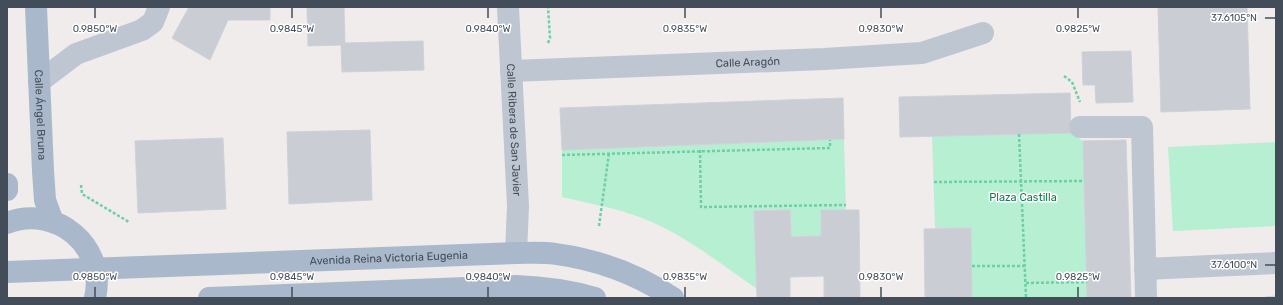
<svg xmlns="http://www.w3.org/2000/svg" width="1283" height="305" font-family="Rubik,sans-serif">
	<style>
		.green { fill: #b6efd2 }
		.building { fill: #cacdd4; stroke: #cfd1d8 }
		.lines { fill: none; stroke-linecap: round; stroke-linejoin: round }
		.path { stroke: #6ecea8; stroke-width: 2.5; stroke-dasharray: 3 2; stroke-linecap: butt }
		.minor { stroke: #bec6d2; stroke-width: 22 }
		.major { stroke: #aab8cc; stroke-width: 22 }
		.ticks { fill: none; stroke: #434d59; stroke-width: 1.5 }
		.labels { text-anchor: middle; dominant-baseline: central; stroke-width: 3; stroke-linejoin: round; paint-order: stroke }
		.street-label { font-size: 11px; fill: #434d59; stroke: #fff }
		.park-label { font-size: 11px; fill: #137c51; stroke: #fff }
		.ticks-label { font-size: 10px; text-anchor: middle; fill: #434d59; stroke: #fff; stroke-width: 3; stroke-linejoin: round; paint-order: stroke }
	</style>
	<rect width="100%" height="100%" fill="#efeceb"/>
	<path class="green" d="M1071 133 1083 141 1087 298H972L971 228H935L932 136Z
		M844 139 846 210H821V236L791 237 790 210 754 211 757 289C721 264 682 233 642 218 616 208 588 203 562 197V150Z
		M1276 142V226L1173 231 1168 147Z"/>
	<path class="building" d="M189 7H270V20H228L210 60 172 38Z
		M307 7H344L345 43 423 41 424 70 342 72 341 45 308 46Z
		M1158 7H1247L1250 109 1161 112Z
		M1131 51 1133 102 1096 103 1095 85H1083L1082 52Z
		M1070 93 1071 133 900 137 899 97Z
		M843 98 844 139 562 150 560 108Z
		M370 130 372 200 289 204 287 132Z
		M223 138 226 209 138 213 135 141Z
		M1126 140 1131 298H1087L1083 141Z
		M790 210 791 237 821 236V210H859L860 298H824V276L790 277V298H757L754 211Z
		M971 228 972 298H925L924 229Z
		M1276 296V298H1265V297Z"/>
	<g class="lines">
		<path class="path" d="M548 43 550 38 548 7
			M1064 76 1072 82 1080 102
			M1019 134 1026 298
			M700 150 701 207 846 205
			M562 155 830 148V140
			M934 182 1084 181
			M81 185 82 194 129 222
			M599 226 609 153
			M972 266H1025
			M1026 283 1087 282"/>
		<g class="minor">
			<path id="s1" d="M508 7 518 206 516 253"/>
			<path id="s2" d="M511 71 824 59 922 53 983 33"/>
			<path d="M39 82 76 54 142 30 153 22 159 7"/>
			<path d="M1080 127H1142L1146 298"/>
			<path d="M1145 269 1276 263"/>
		</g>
		<g class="major">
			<path id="s3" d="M36 7 43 171 45 200 53 222"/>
			<path d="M7 184V190"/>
			<path d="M7 223C56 204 107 246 95 298"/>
			<path id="s4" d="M7 272 516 253C529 253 543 252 556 254 600 260 637 274 673 298"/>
			<path d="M209 298 516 286C544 287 568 290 595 298"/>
		</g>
	</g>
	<path class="ticks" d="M95 8V18M292 8V18M488 8V18M685 8V18M881 8V18M1078 8V18M1265 18H1275M1265 265H1275M95 287V297M292 287V297M488 287V297M685 287V297M881 287V297M1078 287V297"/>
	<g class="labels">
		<g class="street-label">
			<text stroke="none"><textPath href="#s2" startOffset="237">Calle Aragón</textPath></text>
			<text stroke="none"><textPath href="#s3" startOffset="108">Calle Ángel Bruna</textPath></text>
			<text stroke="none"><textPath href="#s1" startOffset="123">Calle Ribera de San Javier</textPath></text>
			<text stroke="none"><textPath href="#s4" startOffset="382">Avenida Reina Victoria Eugenia</textPath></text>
		</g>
		<g class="park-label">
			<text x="1023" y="197">Plaza Castilla</text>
		</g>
	</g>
	<g class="ticks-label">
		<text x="1234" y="21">37.6105°N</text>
		<text x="95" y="32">0.9850°W</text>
		<text x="292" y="32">0.9845°W</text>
		<text x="488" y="32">0.9840°W</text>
		<text x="685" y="32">0.9835°W</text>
		<text x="881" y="32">0.9830°W</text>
		<text x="1078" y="32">0.9825°W</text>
		<text x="1234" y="268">37.6100°N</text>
		<text x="95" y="280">0.9850°W</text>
		<text x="292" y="280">0.9845°W</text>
		<text x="488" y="280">0.9840°W</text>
		<text x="685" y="280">0.9835°W</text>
		<text x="881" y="280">0.9830°W</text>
		<text x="1078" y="280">0.9825°W</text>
	</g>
	<rect width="1283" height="305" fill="none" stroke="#434d59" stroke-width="16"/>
</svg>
